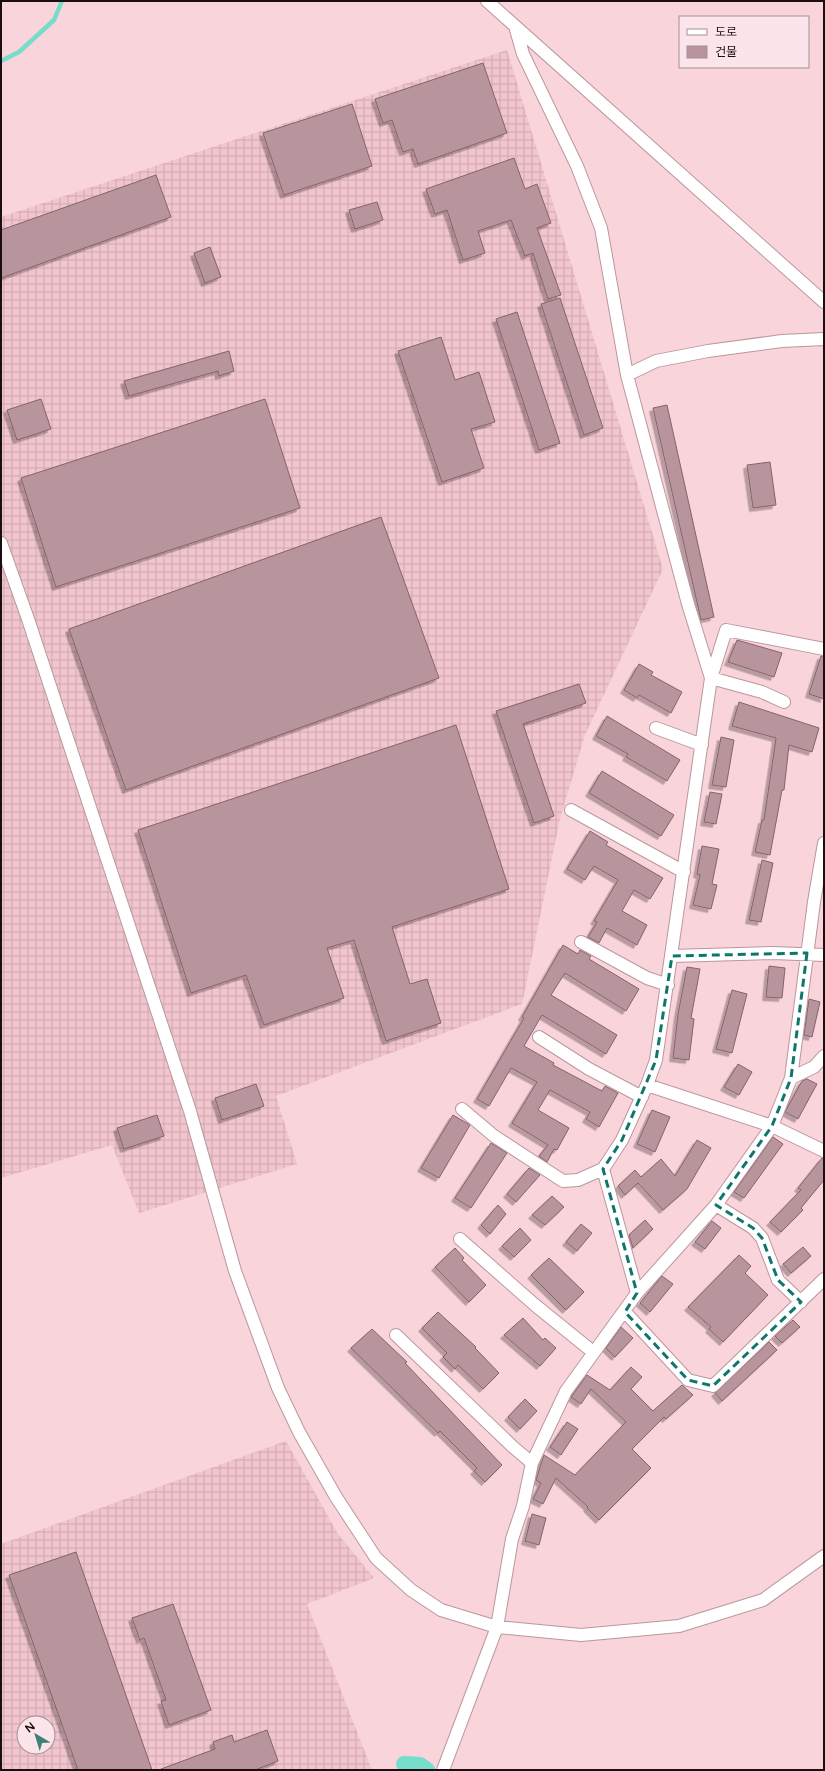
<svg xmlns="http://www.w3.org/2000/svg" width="825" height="1771" font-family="'Varela Round','Noto Sans KR',sans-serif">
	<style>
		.industrial { fill: url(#industrial-grid); fill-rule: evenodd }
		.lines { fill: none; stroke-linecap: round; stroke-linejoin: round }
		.stream { stroke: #74ddcb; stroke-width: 4.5 }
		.canal { stroke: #74ddcb; stroke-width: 16 }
		.building { fill: #b8959c; stroke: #84636a; filter: url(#shadow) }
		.minor-casing { stroke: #ba979e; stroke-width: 14 }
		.minor { stroke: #fff; stroke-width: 12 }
		.marked { fill: none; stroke: #0f766e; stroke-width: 3; stroke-dasharray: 8 5; stroke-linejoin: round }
	</style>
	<defs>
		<pattern id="industrial-grid" width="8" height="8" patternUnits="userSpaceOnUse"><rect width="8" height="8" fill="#f2c5ce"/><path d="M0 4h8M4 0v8" fill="none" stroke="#cfa8b0"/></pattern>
		<filter id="shadow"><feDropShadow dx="-3.5" dy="3.5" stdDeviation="0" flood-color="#0004"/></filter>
	</defs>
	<rect width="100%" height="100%" fill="#f9d4db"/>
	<path class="industrial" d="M507 50 663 569 585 735 560 819 522 1004 276 1096 297 1164 139 1213 112 1145 1 1178V217Z
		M286 1441 338 1534 374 1578 307 1604 372 1770H1V1544ZM24 1723H48V1747H24Z"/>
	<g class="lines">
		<path class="stream" d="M1 61 19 52 54 20 62 1"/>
		<path class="canal" d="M404 1764 420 1765 427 1770"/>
	</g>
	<path class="building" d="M483 63 507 133 418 164 413 149 403 152 392 120 383 123 375 99Z
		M352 104 372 166 284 195 263 133Z
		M514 158 525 189 537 184 551 223 537 228 561 295 548 299 533 253 525 256 511 220 478 231 485 253 463 260 447 210 435 214 426 189Z
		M156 175 171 217 1 278V230Z
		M377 202 383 220 355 229 349 210Z
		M210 247 221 277 205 283 194 253Z
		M560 298 603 428 584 435 541 304Z
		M517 312 560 443 539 450 496 319Z
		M441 337 455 380 479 372 495 422 471 429 484 468 442 482 398 351Z
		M229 351 234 371 219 376 218 371 129 396 124 381Z
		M41 399 51 429 17 440 7 410Z
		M265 399 300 508 56 587 21 478Z
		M667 405 714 617 701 620 653 408Z
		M770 462 776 505 753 508 747 465Z
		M381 517 439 678 126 790 69 629Z
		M737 640 782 653 774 677 728 662Z
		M821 656H824V699L809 694Z
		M639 664 653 672 651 675 682 692 671 713 639 695 637 698 624 690Z
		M579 684 586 703 523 724 554 816 534 823 496 711Z
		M739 702 819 728 812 752 789 745 784 790H782L770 855 755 852 762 820H764L776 738 732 726Z
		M607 716 680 760 667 781 626 757 628 754 596 736Z
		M456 725 509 889 392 927 410 984 427 979 441 1023 386 1041 354 940 327 948 344 998 264 1025 246 975 191 993 138 830Z
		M721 737 734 740 726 787 712 785Z
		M602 771 674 815 661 836 589 793Z
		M710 792 722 794 716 824 704 822Z
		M590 831 608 842 606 845 663 878 650 899 634 890 622 911 647 925 637 945 607 928 599 943 588 937 597 922 594 921 618 880 594 866 585 880 567 869Z
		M702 846 719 849 712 884 717 885 711 909 693 905 700 875 697 874Z
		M762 860 773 863 761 922 749 920Z
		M563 945 578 954 580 950 591 956 589 959 639 989 626 1011 565 973 551 995 617 1035 606 1054 542 1015 524 1046 554 1063 553 1065 602 1091 605 1086 618 1093 599 1127 586 1119 590 1112 550 1090 538 1110 569 1128 557 1150 554 1149 547 1162 539 1156 548 1145 512 1123 537 1082 511 1068 489 1106 477 1099 524 1018 522 1017Z
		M769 966 785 968 782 998 766 997Z
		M687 967 700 969 691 1018 694 1019 689 1060 673 1058 678 1014Z
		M732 990 747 994 732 1053 716 1049Z
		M809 999 820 1002 812 1037 804 1035Z
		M738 1064 752 1072 739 1095 724 1087Z
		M807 1079 817 1084 798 1119 785 1112 802 1081Z
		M256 1084 264 1106 222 1120 215 1098Z
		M652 1110 670 1117 655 1152 637 1144Z
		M157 1115 164 1136 124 1149 117 1128Z
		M453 1115 470 1125 439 1178 421 1168Z
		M773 1137 783 1144 744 1198 734 1192Z
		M697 1140 711 1148 687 1189 663 1210 638 1183 625 1195 618 1186 635 1170 641 1177 661 1159 675 1176Z
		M491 1143 507 1153 471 1208 455 1198Z
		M822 1158H824V1180L801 1208 803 1210 781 1232 770 1222 801 1190 798 1188Z
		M529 1168 540 1175 516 1202 507 1194Z
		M552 1196 564 1207 545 1225 532 1215Z
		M498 1205 506 1214 490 1234 481 1225Z
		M645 1220 653 1229 633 1248 629 1235Z
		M712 1221 721 1228 705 1249 695 1242Z
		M581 1224 592 1233 577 1251 566 1242Z
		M520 1228 531 1240 514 1257 502 1246Z
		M803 1247 811 1256 791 1273 783 1264Z
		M455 1248 464 1258 462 1260 486 1285 469 1302 435 1267Z
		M739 1255 751 1266 745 1273 768 1295 723 1342 709 1329 711 1327 688 1307Z
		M549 1258 584 1292 566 1310 531 1275Z
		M662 1276 673 1284 650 1312 640 1303Z
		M438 1312 476 1347 475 1348 499 1373 483 1389 458 1365 455 1369 443 1357 447 1353 422 1328Z
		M523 1318 543 1340 545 1338 556 1348 540 1366 504 1335Z
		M793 1320 800 1327 782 1343 775 1336Z
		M621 1327 633 1338 615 1357 606 1348Z
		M372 1329 407 1362 405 1363 502 1465 485 1482 474 1471 477 1468 440 1431 438 1433 351 1348Z
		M769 1342 777 1350 722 1401 715 1393Z
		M631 1367 642 1377 631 1389 653 1411 682 1385 693 1395 666 1419 664 1417 632 1449 651 1468 599 1520 587 1508 588 1507 556 1478 543 1504 533 1499 541 1483 536 1480 544 1455 575 1475 626 1422 591 1389 581 1404 571 1397 587 1375 610 1390Z
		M525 1399 537 1411 520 1429 508 1417Z
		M567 1422 578 1429 561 1455 550 1447Z
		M532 1514 546 1518 539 1545 525 1541Z
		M76 1552 152 1770H78L9 1575Z
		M173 1604 211 1710 169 1725 161 1701 166 1700 144 1638 140 1640 132 1618Z
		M267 1730 278 1761 255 1770H162L161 1769 215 1749 213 1742 232 1735 234 1742Z"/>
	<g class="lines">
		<defs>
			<path id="minor" d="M487 1 824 302
				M515 26 523 54 577 166 601 228 627 375 688 604 711 678 762 692 784 702
				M627 375 656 361 708 351 782 341 824 339
				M1 543 28 619 190 1111 235 1271 278 1388 299 1432 336 1497 376 1558 411 1590 441 1610 497 1627 581 1635 679 1626 763 1600 824 1556
				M824 649 726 630 711 678 656 1060 647 1085 772 1126 824 1151
				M656 728 702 745
				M571 810 684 872
				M581 942 647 978 668 985
				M672 956 773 953 824 955
				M539 1037 589 1069 642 1097
				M791 1078 814 1067 824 1056
				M462 1109 494 1136 563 1181 578 1180 603 1169 622 1140 647 1085
				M603 1169 637 1293
				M716 1205 753 1228 762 1238 778 1280 801 1302
				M460 1239 535 1305 593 1352
				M625 1312 688 1380 713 1386 824 1279
				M396 1335 513 1447 532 1463
				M443 1770 497 1627 512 1539 523 1506 532 1463 566 1391 637 1293 716 1205 772 1126 791 1078 814 902 824 843"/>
		</defs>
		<use href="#minor" class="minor-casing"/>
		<use href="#minor" class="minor"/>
	</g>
	<path class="marked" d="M807 953 791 1078 772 1126 716 1205 753 1228 762 1238 778 1280 801 1302 713 1386 688 1380 625 1312 637 1293 603 1169 622 1140 656 1060 672 956Z"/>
	<rect width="825" height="1771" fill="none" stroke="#1b0e11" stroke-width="4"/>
	<rect x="679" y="16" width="130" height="52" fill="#fce5ea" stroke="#a28f93"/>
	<rect x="687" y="29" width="20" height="6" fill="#ffffff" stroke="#a28f93"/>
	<text x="715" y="36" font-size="12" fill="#1b0e11">도로</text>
	<rect x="687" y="46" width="20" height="12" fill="#b8959c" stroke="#a28f93"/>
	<text x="715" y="56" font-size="12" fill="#1b0e11">건물</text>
	<g transform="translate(36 1735) rotate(322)"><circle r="19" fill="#fce5ea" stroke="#a28f93"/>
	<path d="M0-3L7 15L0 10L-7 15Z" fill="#3d8276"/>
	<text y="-6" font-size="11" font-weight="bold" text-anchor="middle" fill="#1b0e11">N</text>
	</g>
</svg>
